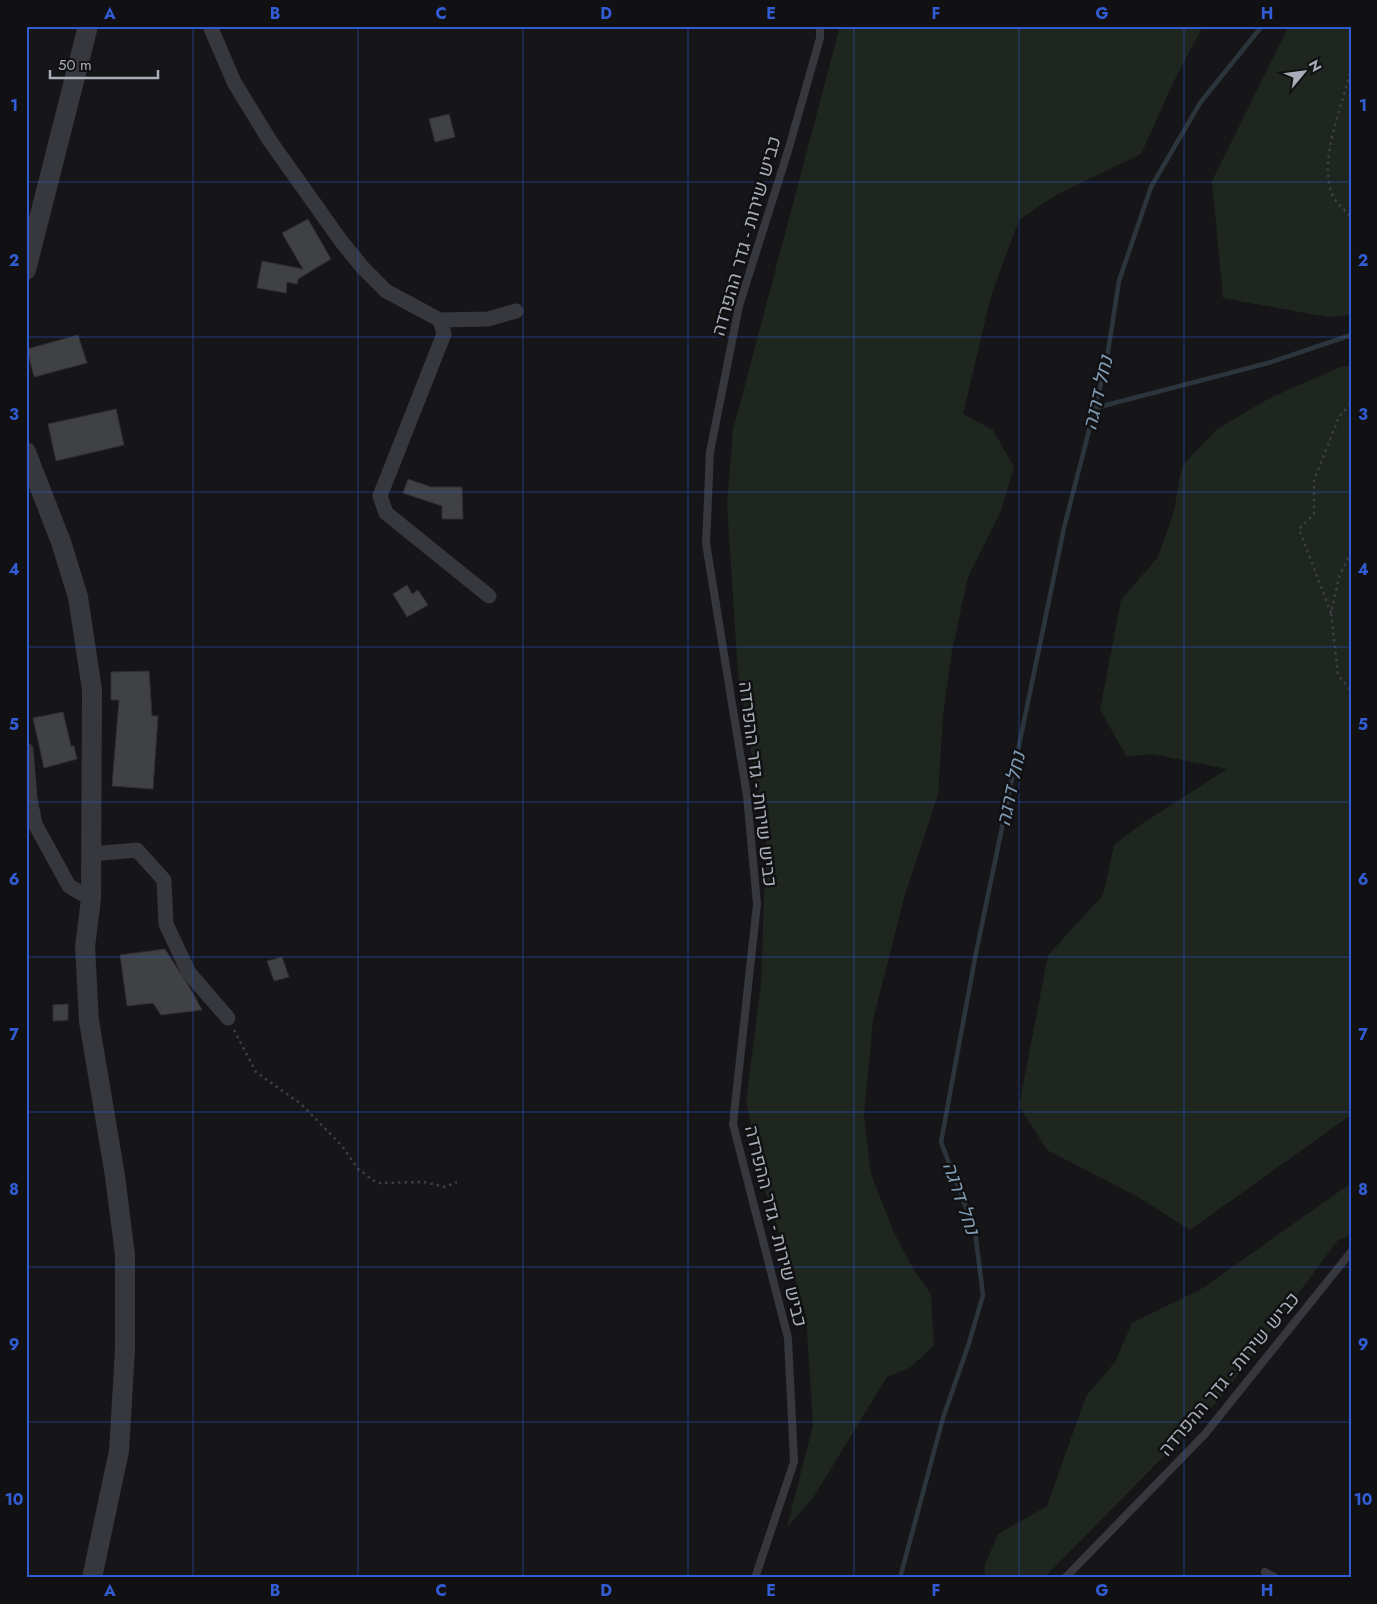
<svg xmlns="http://www.w3.org/2000/svg" width="1377" height="1604" font-family="Jost,Heebo,sans-serif">
	<style>
		.green { fill: #1e261f }
		.lines { fill: none; stroke-linecap: round; stroke-linejoin: round }
		.stream { stroke: #2c353c; stroke-width: 4.5 }
		.building { fill: #404145; stroke: #303034 }
		.path { stroke: #3d3f44; stroke-width: 2.5; stroke-dasharray: 2.5 4; stroke-linecap: butt }
		.service { stroke: #37383d; stroke-width: 8 }
		.minor { stroke: #37383d; stroke-width: 15 }
		.tertiary { stroke: #37383d; stroke-width: 20 }
		.grid { fill: none; stroke: #325cd3; stroke-width: 1; stroke-opacity: 0.55 }
		.labels { text-anchor: middle; dominant-baseline: central; stroke-width: 5; stroke-linejoin: round; paint-order: stroke }
		.street-label { font-size: 19px; fill: #a8adb8; stroke: #111113 }
		.water-label { font-size: 20px; font-style: italic; fill: #7f9bb3; stroke: #111113 }
		.neatline { fill: none; stroke: #325cd3; stroke-width: 2 }
		.grid-label { font-size: 16px; text-anchor: middle; font-weight: bold; fill: #325cd3 }
	</style>
	<rect width="100%" height="100%" fill="#161618"/>
	<path class="green" d="M840 26H1203L1175 79 1141 154 1056 195 1019 220 991 296 963 414 993 430 1014 467 1001 511 968 577 952 651 943 715 938 795 904 898 873 1020 864 1116 871 1174 894 1233 915 1272 931 1294 934 1345 911 1367 887 1377 813 1498 787 1527 813 1425 806 1314 764 1187 746 1101 761 984 766 839 738 674 727 505 733 430Z
		M1289 26H1351V315L1327 317 1223 298 1212 181Z
		M1351 365V1115L1190 1230 1138 1197 1047 1150 1019 1106 1048 955 1103 895 1114 845 1140 825 1227 769 1152 754 1127 757 1100 710 1121 600 1158 557 1174 511 1182 466 1217 429 1270 398 1338 368Z
		M1351 1183V1235L1338 1240 1219 1400 1044 1578H986L984 1567 998 1534 1047 1506 1086 1396 1115 1362 1132 1323 1203 1288Z"/>
	<g class="lines">
		<path class="stream" d="M1095 408 1268 363 1351 335
			M900 1578 943 1418 969 1343 983 1295 975 1231 941 1142 975 958 1064 528 1106 364 1119 281 1151 187 1200 103 1262 26"/>
	</g>
	<path class="building" d="M449 114 455 137 435 142 429 119Z
		M308 219 331 259 298 279 297 284 287 282 286 293 257 288 262 261 303 269 282 233Z
		M78 335 87 363 34 377 27 349Z
		M116 409 124 445 56 461 48 424Z
		M408 479 431 487H462L463 519H442V506L403 493Z
		M407 585 412 594 418 590 428 605 407 617 393 594Z
		M149 671 152 716H158L153 789 112 786 119 700H111V672Z
		M63 712 71 746H74L77 759 44 768 33 718Z
		M165 949 190 988 202 1010 161 1015 153 1003 127 1006 120 955Z
		M282 957 289 977 274 981 267 961Z
		M68 1004V1020L53 1021V1005Z"/>
	<g class="lines">
		<path class="path" d="M1351 67C1344 105 1318 156 1332 194 1335 203 1346 210 1351 218
			M1351 552 1339 577 1331 613 1338 675 1351 691
			M1331 613 1299 529 1314 514V480L1339 417 1351 403
			M234 1030 256 1072 301 1104 342 1146 358 1169 377 1183 424 1182 445 1187 457 1182"/>
		<path class="service" d="M1265 1572 1276 1578
			M755 1578 794 1462 788 1338 733 1124 757 904 747 796 706 543 710 452 739 306 788 151 820 38V26
			M1065 1578 1205 1434 1351 1252"/>
		<path class="minor" d="M210 26 234 82 270 141 341 241 363 268 386 291 440 320 488 319 516 311
			M440 320 444 334 380 496 386 513 489 596
			M26 750 30 799 35 824 69 886 91 899
			M92 854 137 850 164 880 166 924 189 973 228 1018"/>
		<path class="tertiary" d="M26 270 88 26
			M26 452 61 542 78 597 92 690 91 899 85 947 89 1021 115 1176 125 1255V1350L119 1451 92 1578"/>
	</g>
	<path class="grid" d="M193 26V1578M358 26V1578M523 26V1578M688 26V1578M854 26V1578M1019 26V1578M1184 26V1578M26 182H1351M26 337H1351M26 492H1351M26 647H1351M26 802H1351M26 957H1351M26 1112H1351M26 1267H1351M26 1422H1351"/>
	<g class="labels">
		<g class="street-label">
			<text transform="translate(746 236) rotate(-74)">כביש שירות - גדר ההפרדה</text>
			<text transform="translate(758 784) rotate(83)">כביש שירות - גדר ההפרדה</text>
			<text transform="translate(776 1226) rotate(76)">כביש שירות - גדר ההפרדה</text>
			<text transform="translate(1229 1374) rotate(-50)">כביש שירות - גדר ההפרדה</text>
		</g>
		<g class="water-label">
			<text transform="translate(1098 393) rotate(-77)">נחל דרגה</text>
			<text transform="translate(1011 789) rotate(-78)">נחל דרגה</text>
			<text transform="translate(961 1198) rotate(71)">נחל דרגה</text>
		</g>
	</g>
	<rect width="1377" height="1604" fill="none" stroke="#111113" stroke-width="55"/>
	<g transform="translate(1304 72) rotate(61)" stroke="#111113" stroke-width="4" paint-order="stroke">
	<path d="M0-4L9 19L0 12L-9 19Z" fill="#a8adb8"/>
	<text y="-8" font-size="14" font-weight="bold" text-anchor="middle" fill="#a8adb8">N</text>
	</g>
	<path d="M50 70v8h108v-8" fill="none" stroke="#a8adb8" stroke-width="2.5"/>
	<text x="58" y="70" font-size="15" fill="#a8adb8" stroke="#111113" stroke-width="4" paint-order="stroke">50 m</text>
	<rect x="28" y="28" width="1322" height="1548" class="neatline"/>
	<g class="grid-label">
		<text x="110" y="19">A</text>
		<text x="275" y="19">B</text>
		<text x="441" y="19">C</text>
		<text x="606" y="19">D</text>
		<text x="771" y="19">E</text>
		<text x="936" y="19">F</text>
		<text x="1102" y="19">G</text>
		<text x="1267" y="19">H</text>
		<text x="14" y="111">1</text>
		<text x="1363" y="111">1</text>
		<text x="14" y="266">2</text>
		<text x="1363" y="266">2</text>
		<text x="14" y="420">3</text>
		<text x="1363" y="420">3</text>
		<text x="14" y="575">4</text>
		<text x="1363" y="575">4</text>
		<text x="14" y="730">5</text>
		<text x="1363" y="730">5</text>
		<text x="14" y="885">6</text>
		<text x="1363" y="885">6</text>
		<text x="14" y="1040">7</text>
		<text x="1363" y="1040">7</text>
		<text x="14" y="1195">8</text>
		<text x="1363" y="1195">8</text>
		<text x="14" y="1350">9</text>
		<text x="1363" y="1350">9</text>
		<text x="14" y="1505">10</text>
		<text x="1363" y="1505">10</text>
		<text x="110" y="1596">A</text>
		<text x="275" y="1596">B</text>
		<text x="441" y="1596">C</text>
		<text x="606" y="1596">D</text>
		<text x="771" y="1596">E</text>
		<text x="936" y="1596">F</text>
		<text x="1102" y="1596">G</text>
		<text x="1267" y="1596">H</text>
	</g>
</svg>
